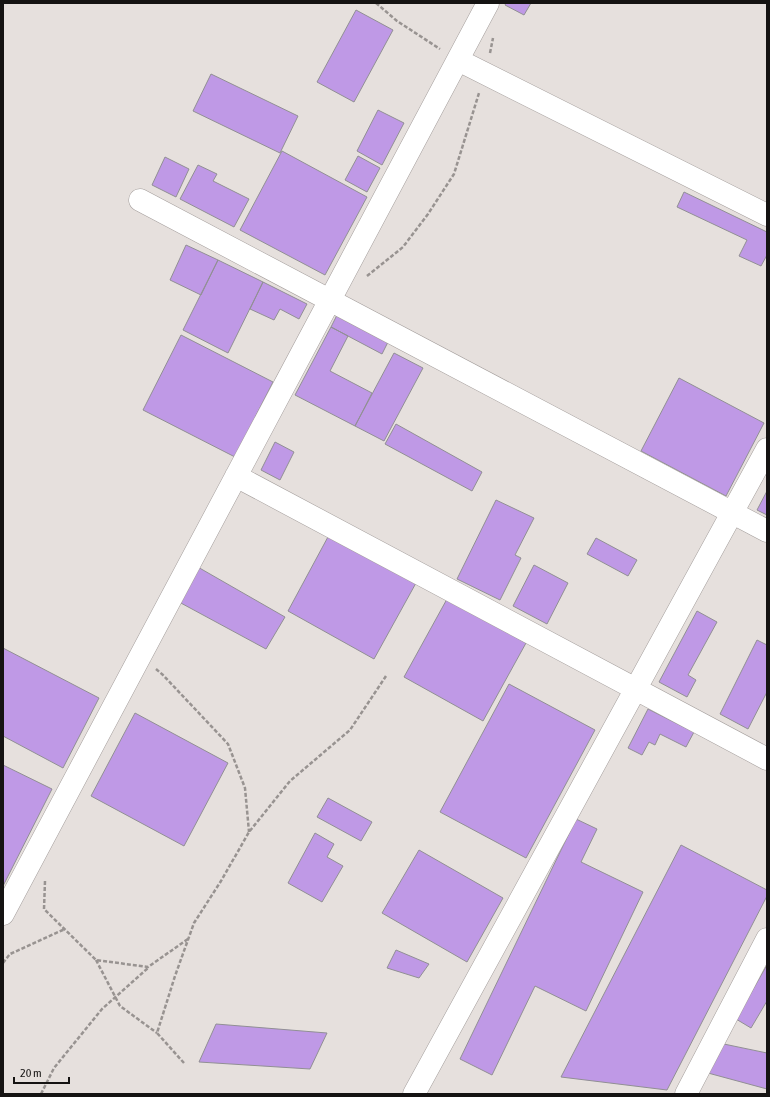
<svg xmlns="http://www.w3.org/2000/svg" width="770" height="1097" font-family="'Asap Condensed',sans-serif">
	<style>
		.building { fill: #bf99e6; stroke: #918f94 }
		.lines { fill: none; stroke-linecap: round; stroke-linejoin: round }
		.minor-casing { stroke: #a49e9c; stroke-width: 23 }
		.path { stroke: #989391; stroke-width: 2.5; stroke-dasharray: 4 2; stroke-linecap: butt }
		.minor { stroke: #fff; stroke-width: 22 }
	</style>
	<rect width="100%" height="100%" fill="#e6e0dd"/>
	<path class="building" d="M506 3H531L524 15 505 5Z
		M356 10 393 30 354 102 317 82Z
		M211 74 298 116 280 153 193 111Z
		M378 110 404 123 382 165 357 151Z
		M282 151 367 197 325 275 240 230Z
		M358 156 380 168 367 192 345 180Z
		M165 157 189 169 176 197 152 185Z
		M198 165 217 174 213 181 249 199 234 227 180 199Z
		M684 192 767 232V255L761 266 739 256 747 240 677 207Z
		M186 245 218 260 201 295 170 280Z
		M218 260 263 282 228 353 183 330Z
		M263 282 307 304 299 319 280 309 274 320 250 309Z
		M337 315 388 342 382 354 331 327Z
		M331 327 348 336 330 371 372 393 355 426 295 395Z
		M181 335 273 382 235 457 143 410Z
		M394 353 423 368 384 441 355 426Z
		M679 378 764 423 726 496 641 451Z
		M396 424 482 472 472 491 385 444Z
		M275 442 294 452 280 480 261 470Z
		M767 491V515L757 510Z
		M496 500 534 518 515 555 521 558 500 600 457 579Z
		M329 535 416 583 374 659 288 611Z
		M596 538 637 560 628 576 587 554Z
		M534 565 568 583 547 624 513 606Z
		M196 566 285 617 266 649 179 602Z
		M447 599 526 643 483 721 404 677Z
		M697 611 717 622 688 675 696 680 687 697 659 682Z
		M757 640 767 645V692L748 729 720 714Z
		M3 648 99 698 63 768 3 736Z
		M509 684 595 730 526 858 440 812Z
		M648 709 694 732 686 747 660 734 655 745 649 742 642 755 628 748Z
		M135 713 228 763 184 846 91 796Z
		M3 765 52 789 3 886Z
		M328 798 372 822 361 841 317 817Z
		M576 819 597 829 581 862 643 892 586 1011 535 986 492 1075 460 1059Z
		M315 833 334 844 327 857 343 866 322 902 288 883Z
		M681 845 767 890V896L667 1090 561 1077Z
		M419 850 503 898 467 962 382 913Z
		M396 950 429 964 419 978 387 968Z
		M767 965V1001L751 1028 736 1019Z
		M216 1024 327 1033 310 1069 199 1062Z
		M719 1043 767 1053V1089L708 1073Z"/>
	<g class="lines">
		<defs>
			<path id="minor" d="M458 60 767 215
				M140 200 767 531
				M236 476 767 759
				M3 914 488 3
				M414 1094 767 449
				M686 1094 767 939"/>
		</defs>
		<use href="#minor" class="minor-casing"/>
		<path class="path" d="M376 3 397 21 440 49
			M490 53 493 38
			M367 276 403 247 428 214 454 174 479 93
			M156 669 163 675 228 744 245 788 249 832
			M45 881 44 909 96 960 148 967 188 939
			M96 960 120 1006 157 1033
			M3 963 10 954 65 929
			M184 1063 157 1033 175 976 194 923 221 881 249 832 290 781 350 730 386 676
			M41 1094 54 1068 102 1009 148 968"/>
		<use href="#minor" class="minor"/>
	</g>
	<rect width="770" height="1097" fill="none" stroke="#151312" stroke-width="8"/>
	<path d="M14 1077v6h55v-6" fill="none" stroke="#151312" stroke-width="2"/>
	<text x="20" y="1077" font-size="12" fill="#151312" stroke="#e6e0dd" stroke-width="3" paint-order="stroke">20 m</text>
</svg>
